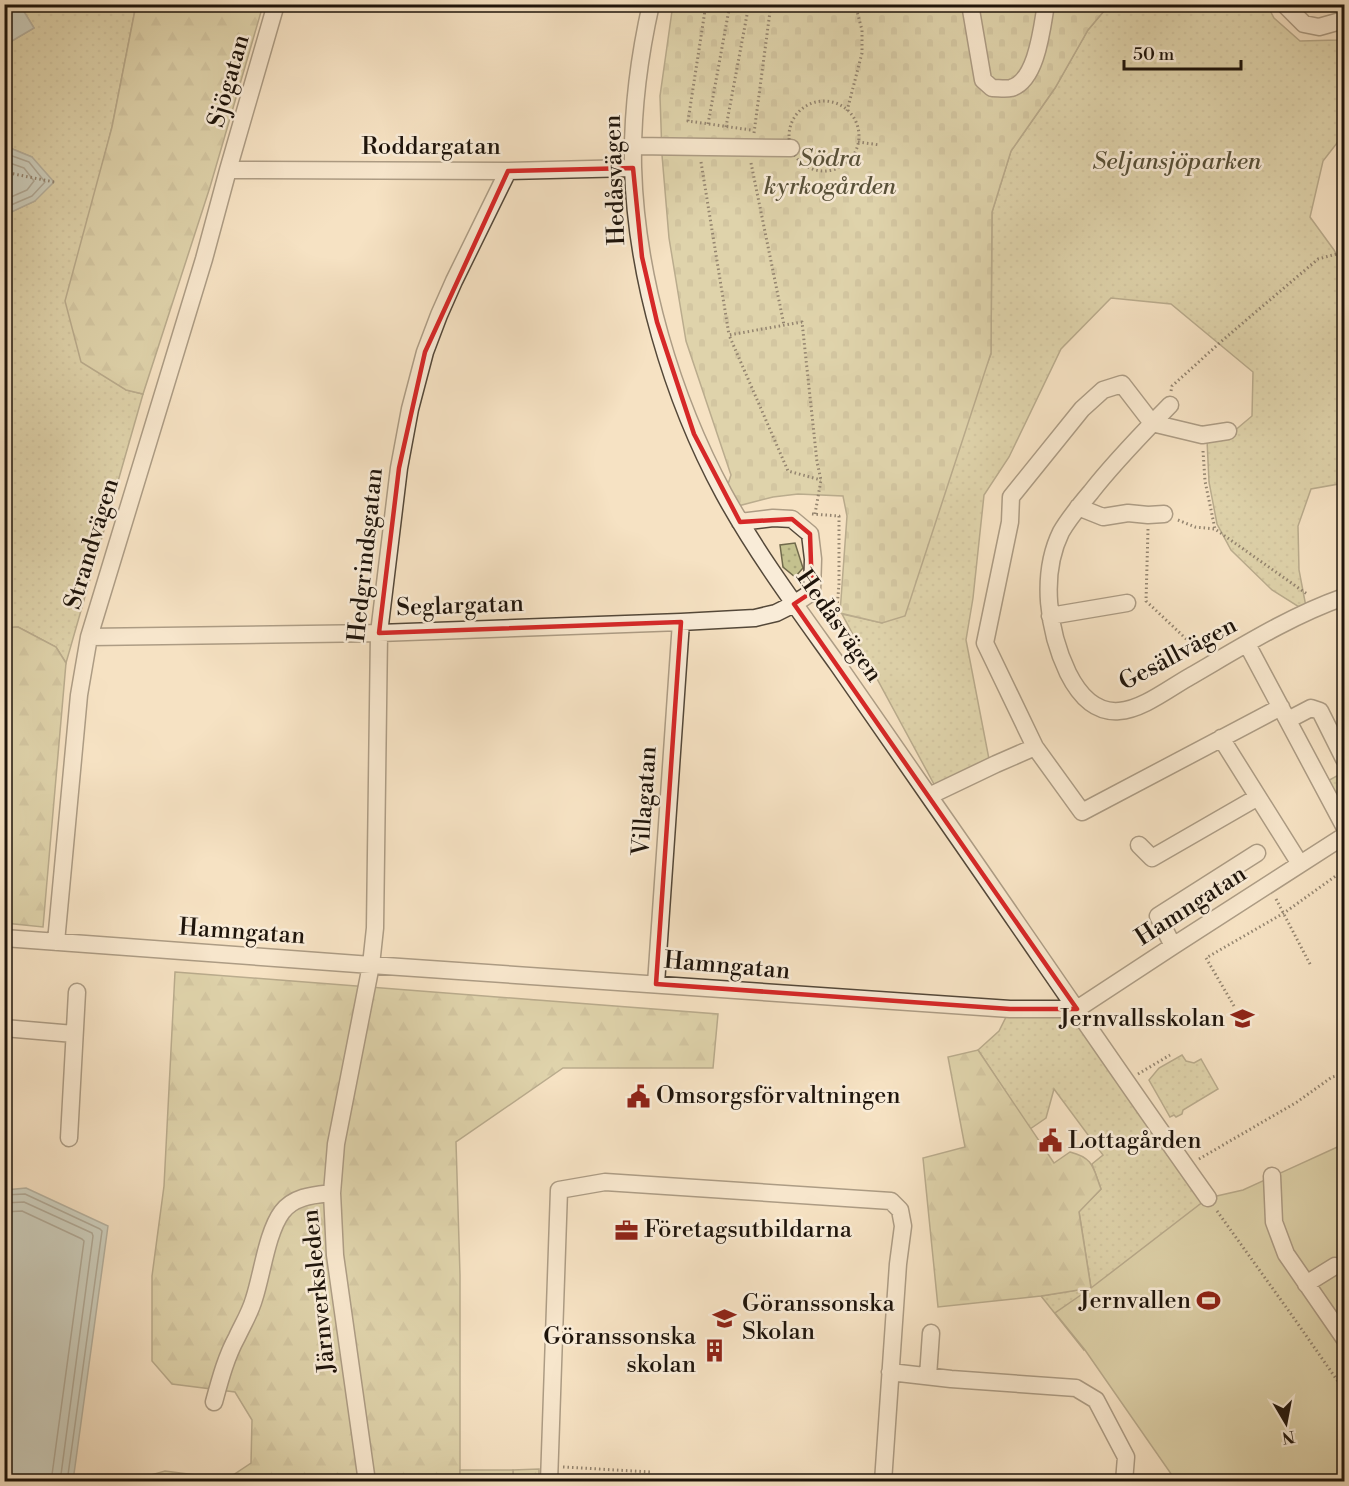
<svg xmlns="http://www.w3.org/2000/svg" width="1349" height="1486" font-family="'Libre Bodoni',serif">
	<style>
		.grass { fill: url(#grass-dots); stroke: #716a4c; stroke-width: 1.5 }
		.forest { fill: url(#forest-firs); stroke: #716a4c; stroke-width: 1.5 }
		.cemetery { fill: url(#cemetery-stones); stroke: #716a4c; stroke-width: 1.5 }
		.garden { fill: #c4c18e; stroke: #716a4c; stroke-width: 1.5 }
		.water { fill: #a0bcbc; stroke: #6c7975; stroke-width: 1.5 }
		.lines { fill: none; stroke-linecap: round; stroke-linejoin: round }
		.shore { stroke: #5f6864; stroke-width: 1.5 }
		.minor-casing { stroke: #544839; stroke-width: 19 }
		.path { stroke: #1e140b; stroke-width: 3; stroke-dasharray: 1.5 3; stroke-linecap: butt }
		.minor { stroke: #f9ecd8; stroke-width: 16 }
		.marked { fill: none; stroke: #d62828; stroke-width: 4.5; stroke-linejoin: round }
		.labels { text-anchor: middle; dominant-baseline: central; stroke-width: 5; stroke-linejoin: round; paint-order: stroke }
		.street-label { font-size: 24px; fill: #1e140b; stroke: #f9ecd8 }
		.park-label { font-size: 24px; font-style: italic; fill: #585139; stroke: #f9ecd8 }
		.poi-label { font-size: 24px; fill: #1e140b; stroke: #f9ecd8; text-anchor: start }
	</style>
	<defs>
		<pattern id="grass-dots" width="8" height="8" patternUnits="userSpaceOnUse" patternTransform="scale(1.5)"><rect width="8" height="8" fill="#c4c18e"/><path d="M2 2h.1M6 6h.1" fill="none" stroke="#a8a579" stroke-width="1.8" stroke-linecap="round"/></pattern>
		<pattern id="forest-firs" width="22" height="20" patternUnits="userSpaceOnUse" patternTransform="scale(1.5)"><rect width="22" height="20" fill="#c4c18e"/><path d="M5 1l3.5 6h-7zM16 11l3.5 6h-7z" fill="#a8a579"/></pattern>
		<pattern id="cemetery-stones" width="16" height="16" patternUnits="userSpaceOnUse" patternTransform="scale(1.5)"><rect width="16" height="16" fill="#c4c18e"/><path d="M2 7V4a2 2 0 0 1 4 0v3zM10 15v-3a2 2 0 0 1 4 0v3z" fill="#a8a579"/></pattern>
	</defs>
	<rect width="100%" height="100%" fill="#f6e2c3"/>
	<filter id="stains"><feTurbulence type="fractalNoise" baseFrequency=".00333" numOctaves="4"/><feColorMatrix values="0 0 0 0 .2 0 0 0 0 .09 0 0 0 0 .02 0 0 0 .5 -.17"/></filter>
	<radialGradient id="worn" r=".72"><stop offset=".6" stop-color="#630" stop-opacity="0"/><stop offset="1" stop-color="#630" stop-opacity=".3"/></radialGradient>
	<path class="grass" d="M20 5H136L112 127 99 178 126 390 143 394 66 663 56 647 18 627 5 628 4 215 35 201 32 157 5 146V45L34 28Z
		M1109 5H1267L1274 18 1300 41 1338 40 1344 39V134L1323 161 1310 217 1334 250 1344 269V483L1311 489 1298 526 1299 570 1307 612 1272 590 1231 550 1217 524 1209 482 1207 440 1227 437 1252 416 1253 372 1171 304 1111 298 1061 349 1009 457 984 495 973 598 966 640 989 759 935 786 842 614 882 623 991 354 992 212 1011 151 1055 88 1088 30Z
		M795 543 803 568 795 577 783 567 780 545Z
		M1344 772V826L1322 784Z
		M1010 1009H1077L1208 1198 1084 1350 1041 1296 1091 1288 1079 1211 1101 1189 1092 1164 1103 1155 1054 1089 1046 1118 1030 1129 978 1050 999 1031Z
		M1182 1055 1186 1061 1194 1063 1201 1059 1218 1089 1183 1110 1182 1114 1176 1117 1174 1115 1170 1117 1149 1080 1159 1068Z"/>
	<path class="forest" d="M136 5H263L210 187 143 394 126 390 81 362 65 301 112 127Z
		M18 627 56 647 66 663 43 927 5 923 4 628Z
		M175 972 718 1014 713 1068H563L456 1142 460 1275V1481L127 1482 165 1471 227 1479 251 1463 252 1420 235 1392 172 1384 152 1361V1276L164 1186Z
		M978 1050 1054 1163 1070 1152C1094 1158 1093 1168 1101 1189L1079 1212 1091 1288 1041 1296 938 1307 923 1158 965 1147 948 1057Z
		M539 1469V1481H513V1470Z"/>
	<path class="cemetery" d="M673 4 1109 5 1088 30 1055 88 1011 151 992 212 991 353 905 616 882 623 840 613 847 516 843 496 798 494 773 497 734 507 726 490 731 475 686 341 669 238 662 155 660 96Z"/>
	<path class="garden" d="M1344 1144V1481H1176L1085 1350 1055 1313 1091 1288 1208 1198 1243 1190Z
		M460 1470H513V1481H460Z"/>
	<path class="water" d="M5 4 20 5 34 28 5 45Z
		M5 146 32 157 54 182 35 201 5 215Z
		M26 1188 108 1226 73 1481H5V1190Z"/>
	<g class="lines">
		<path class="shore" d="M4 153 29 162 45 182 32 196 4 208
			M4 161 24 168 34 181 27 190 4 200
			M4 1195 25 1194 100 1229 102 1231 67 1482
			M4 1203 24 1202 92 1233 93 1236 60 1482
			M4 1212 22 1211 82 1239 84 1241 51 1482"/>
		<defs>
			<path id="minor" d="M651 4C639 57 632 113 633 167 636 277 672 398 724 494 757 554 798 609 838 665 869 709 900 754 931 799 1024 932 1114 1066 1208 1198
				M970 4 983 80 992 88C998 88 1006 89 1011 88 1037 81 1042 27 1046 4
				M1284 4 1304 24 1319 27 1344 20
				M634 146 791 148
				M228 170 508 171 633 168
				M1170 405C1143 433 1115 461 1091 492 1080 505 1069 518 1061 532 1040 575 1048 631 1068 673 1078 693 1094 713 1119 711 1142 710 1171 687 1191 676 1241 647 1290 616 1344 597
				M1228 431 1202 435 1152 423 1122 384 1103 390 1082 409 1011 497 1010 522 985 643 1035 747 1082 812 1281 707
				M1078 507 1103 517 1128 513 1148 515 1164 514
				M1050 616 1127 603
				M89 637 379 633 681 622 755 618 776 613 794 604 812 592 813 559 810 534 792 519 773 518 740 522
				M1247 644 1344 826
				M1288 720 1311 708 1320 711 1344 759
				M1221 738 1300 864
				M929 796 996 764 1035 747
				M1139 845 1152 858 1258 797
				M4 938 371 965 1010 1009H1077L1173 946 1344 836
				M56 942 79 695 89 637 204 259 228 170 276 4
				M1173 946 1158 916 1257 853
				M656 984 681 622
				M4 1028 74 1034
				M69 1138 77 992
				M1272 1176 1274 1222 1286 1254 1344 1338
				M1306 1284 1335 1266
				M890 1372 951 1379 1076 1388 1096 1400 1126 1457 1124 1482
				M928 1376 931 1333
				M214 1402C220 1380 226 1357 237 1337 243 1324 250 1313 254 1299 262 1275 267 1232 282 1212 294 1196 314 1195 332 1193
				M367 1482 335 1255 332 1193 336 1144 371 965 375 928 379 633 399 468 410 409 425 352 439 315 454 281 508 171
				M549 1482 559 1190 605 1182 891 1201 900 1210 903 1226 898 1264 883 1482"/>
		</defs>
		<use href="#minor" class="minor-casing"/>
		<path class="path" d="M706 4 688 121 751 130
			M789 136a35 35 0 1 1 70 0a35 35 0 1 1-70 0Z
			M847 111 862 53V30L855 4
			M708 124 730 4
			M726 127 749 4
			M754 133 771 4
			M858 142 880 145
			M701 162 729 335
			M751 163 784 325
			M4 172 54 182
			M1171 391 1172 386 1224 339 1318 259 1344 252
			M1203 451 1205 481 1215 529
			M812 514 839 516V584L835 632
			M815 514 821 480 817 462 802 322 729 335 788 471 821 480
			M1178 520 1195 527 1215 529 1307 594
			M1148 529 1146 601 1200 652
			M1276 899 1311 966
			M1234 1006 1206 958 1284 913 1344 870
			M1138 1074 1170 1055
			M1199 1159 1297 1102 1332 1077 1344 1074
			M1217 1211 1291 1314 1344 1390
			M563 1467 651 1472"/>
		<use href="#minor" class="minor"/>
	</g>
	<path d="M0 0H1349V1486H0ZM633 168 642 257 657 322 694 434 740 522 792 519 810 534 812 592 794 604 1077 1009H1010L656 984 681 622 379 633 399 468 425 352 508 171Z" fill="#f6e2c3" fill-opacity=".55" fill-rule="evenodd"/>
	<path class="marked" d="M633 168 642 257 657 322 694 434 740 522 792 519 810 534 812 592 794 604 1077 1009H1010L656 984 681 622 379 633 399 468 425 352 508 171Z"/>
	<defs>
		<symbol id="school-bare" viewBox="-9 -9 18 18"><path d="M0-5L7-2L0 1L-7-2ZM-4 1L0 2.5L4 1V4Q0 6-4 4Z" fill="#8f2418" stroke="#f9ecd8" stroke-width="2.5" paint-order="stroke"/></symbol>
		<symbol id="civic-bare" viewBox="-9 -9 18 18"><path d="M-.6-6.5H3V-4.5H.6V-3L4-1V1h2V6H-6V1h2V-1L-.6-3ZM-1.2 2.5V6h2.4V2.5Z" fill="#8f2418" stroke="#f9ecd8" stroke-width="2.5" paint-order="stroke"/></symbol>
		<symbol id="office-bare" viewBox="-9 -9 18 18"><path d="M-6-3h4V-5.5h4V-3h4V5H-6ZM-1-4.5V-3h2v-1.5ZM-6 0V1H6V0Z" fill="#8f2418" stroke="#f9ecd8" stroke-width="2.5" paint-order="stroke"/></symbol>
		<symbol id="stadium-bare" viewBox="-9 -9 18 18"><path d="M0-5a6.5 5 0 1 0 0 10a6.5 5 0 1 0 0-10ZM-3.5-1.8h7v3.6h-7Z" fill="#8f2418" stroke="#f9ecd8" stroke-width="2.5" paint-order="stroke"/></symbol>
		<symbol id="building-bare" viewBox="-9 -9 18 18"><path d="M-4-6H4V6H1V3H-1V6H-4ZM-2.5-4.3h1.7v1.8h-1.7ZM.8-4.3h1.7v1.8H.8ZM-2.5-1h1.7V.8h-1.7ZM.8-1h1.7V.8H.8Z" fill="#8f2418" stroke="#f9ecd8" stroke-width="2.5" paint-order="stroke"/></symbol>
	</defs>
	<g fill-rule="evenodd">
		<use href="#school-bare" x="1226" y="1002" width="33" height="33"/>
		<use href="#civic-bare" x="622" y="1080" width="33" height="33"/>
		<use href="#civic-bare" x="1034" y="1124" width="33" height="33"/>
		<use href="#office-bare" x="610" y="1214" width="33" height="33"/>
		<use href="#stadium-bare" x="1192" y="1284" width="33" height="33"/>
		<use href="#school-bare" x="708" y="1302" width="33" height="33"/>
		<use href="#building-bare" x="698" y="1334" width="33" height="33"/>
	</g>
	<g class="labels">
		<g class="street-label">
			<text transform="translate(229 81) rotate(-74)">Sjögatan</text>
			<text x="431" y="147">Roddargatan</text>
			<text transform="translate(615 180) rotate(-92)">Hedåsvägen</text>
			<text transform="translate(92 544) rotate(-73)">Strandvägen</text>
			<text transform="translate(366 555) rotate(-84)">Hedgrindsgatan</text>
			<text transform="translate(460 606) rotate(-2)">Seglargatan</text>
			<text transform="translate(839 626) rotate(55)">Hedåsvägen</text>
			<text transform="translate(1178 654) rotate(-28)">Gesällvägen</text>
			<text transform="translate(645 801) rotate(-86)">Villagatan</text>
			<text transform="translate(1191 906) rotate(-33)">Hamngatan</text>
			<text transform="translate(242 932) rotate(4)">Hamngatan</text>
			<text transform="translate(727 966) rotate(5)">Hamngatan</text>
			<text transform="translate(319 1291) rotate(-96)">Järnverksleden</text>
		</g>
		<g class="park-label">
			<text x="830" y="159">Södra<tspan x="830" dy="28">kyrkogården</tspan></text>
			<text x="1177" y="162">Seljansjöparken</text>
		</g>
		<g class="poi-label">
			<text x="1225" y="1019" text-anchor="end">Jernvallsskolan</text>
			<text x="656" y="1096">Omsorgsförvaltningen</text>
			<text x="1068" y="1141">Lottagården</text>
			<text x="644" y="1230">Företagsutbildarna</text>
			<text x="1191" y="1301" text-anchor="end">Jernvallen</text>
			<text x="742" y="1304">Göranssonska<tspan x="742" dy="28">Skolan</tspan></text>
			<text x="696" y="1337" text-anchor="end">Göranssonska<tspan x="696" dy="28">skolan</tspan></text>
		</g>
	</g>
	<rect width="1349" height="1486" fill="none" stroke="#f6e2c3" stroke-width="24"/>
	<rect x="6" y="6" width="1337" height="1474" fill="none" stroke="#1e140b" stroke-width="3"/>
	<rect x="12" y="12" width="1325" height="1462" fill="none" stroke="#1e140b" stroke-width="1.5"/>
	<g transform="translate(1286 1423) rotate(170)" stroke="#f9ecd8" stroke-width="4.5" paint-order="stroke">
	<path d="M0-4.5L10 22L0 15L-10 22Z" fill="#1e140b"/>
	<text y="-9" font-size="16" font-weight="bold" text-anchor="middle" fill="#1e140b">N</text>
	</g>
	<path d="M1124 60v9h117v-9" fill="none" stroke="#1e140b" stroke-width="3"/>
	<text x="1133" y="60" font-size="18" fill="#1e140b" stroke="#f9ecd8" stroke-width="4.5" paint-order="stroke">50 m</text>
	<rect width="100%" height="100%" filter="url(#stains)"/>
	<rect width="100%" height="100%" fill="url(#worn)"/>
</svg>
